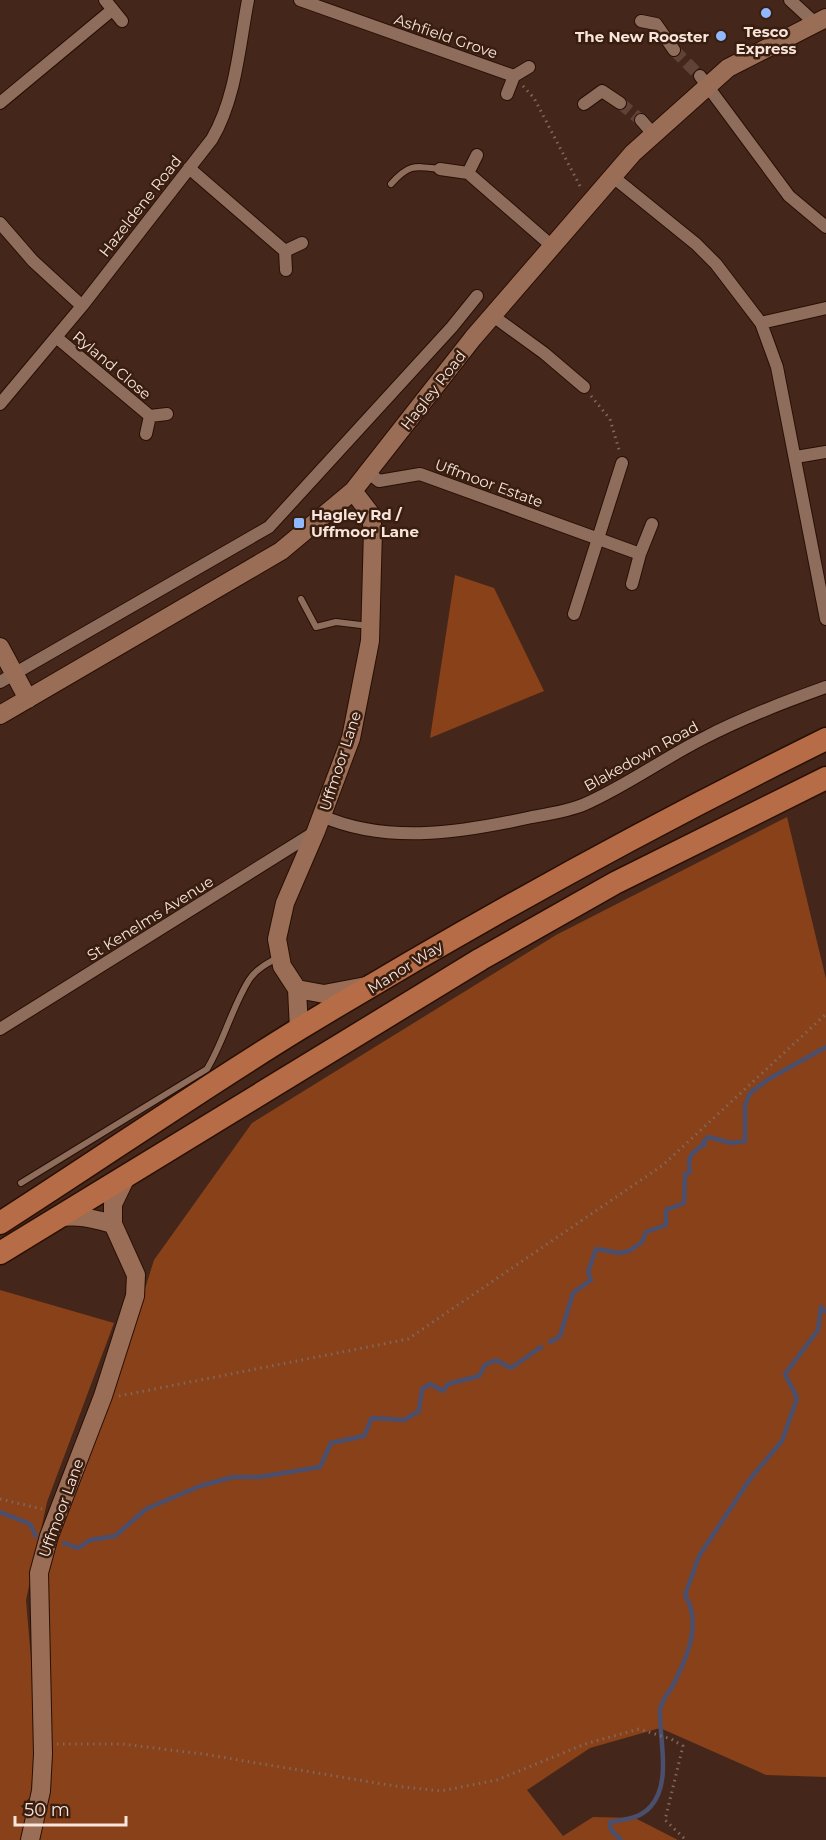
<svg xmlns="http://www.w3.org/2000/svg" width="826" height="1840" font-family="Montserrat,sans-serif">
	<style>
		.green { fill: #894119 }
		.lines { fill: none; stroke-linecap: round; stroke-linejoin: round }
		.stream { stroke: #4a4f6e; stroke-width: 4.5 }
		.street-tunnel { stroke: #5f4337; stroke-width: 12; stroke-dasharray: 12 6; stroke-linecap: butt }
		.lane-casing { stroke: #290f03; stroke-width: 8 }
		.street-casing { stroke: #290f03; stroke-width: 14 }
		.secondary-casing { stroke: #290f03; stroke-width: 20 }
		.highway-casing { stroke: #290f03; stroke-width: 25 }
		.path { stroke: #81685c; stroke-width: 3; stroke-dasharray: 1.5 4.5; stroke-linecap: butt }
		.lane { stroke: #8e6d5d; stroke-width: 6 }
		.street { stroke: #8e6d5d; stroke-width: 12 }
		.secondary { stroke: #9a6d56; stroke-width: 18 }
		.highway { stroke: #b66c47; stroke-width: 22 }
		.poi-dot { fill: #90b8fd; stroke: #391e10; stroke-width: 2 }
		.labels { text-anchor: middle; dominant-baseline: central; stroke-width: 5; stroke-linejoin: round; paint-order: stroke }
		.poi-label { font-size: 15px; font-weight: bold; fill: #f7e4db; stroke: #391e10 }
		.street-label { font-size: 15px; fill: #f7e4db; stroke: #391e10 }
	</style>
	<rect width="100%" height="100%" fill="#44271a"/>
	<path class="green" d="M455 575 494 588 544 691 430 738Z
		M787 817 826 979V1777L766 1775 660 1728 590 1748 527 1790 563 1836 593 1817 635 1818 678 1840H37L45 1589 53 1543 109 1403 154 1260 252 1123 556 935Z
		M0 1290 114 1323 47 1502 26 1600 35 1706 34 1762 28 1821 22 1840H0Z"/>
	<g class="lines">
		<path class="stream" d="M550 1342 560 1336 573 1293 591 1280 588 1272 596 1249 620 1253 629 1251 642 1242 646 1232 666 1225V1210L684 1203 685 1174 690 1172C687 1156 692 1152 705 1144L703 1142 708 1137 732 1143 745 1141V1105L750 1093 767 1080 826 1047
			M0 1512 30 1524 36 1536
			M64 1543 78 1548 90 1540 115 1536 146 1509 200 1486 233 1477H259L320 1467 331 1443 364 1436 372 1418 404 1420 419 1411 422 1389 430 1384 443 1391 448 1384 479 1376 485 1365 496 1360 511 1368 541 1347
			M621 1840 611 1830 610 1822C626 1819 640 1819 651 1806 672 1782 659 1738 660 1711 660 1703 668 1693 672 1687 686 1660 703 1624 685 1595L699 1556 750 1479 782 1441 797 1398 785 1374 818 1330 821 1307 826 1312"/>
		<path class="street-tunnel" d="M674 50 700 76
			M620 103 641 120"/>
		<defs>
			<path id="lane" d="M391 184C409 164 414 166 440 169
				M301 599 316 627 336 622 369 626
				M21 1183 207 1069C224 1041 232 1007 249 980 256 969 268 963 279 957"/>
			<path id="street" d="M105 0 122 21
				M300 0 514 76
				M790 0 815 23
				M641 21 656 24 674 50
				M700 76 789 196 826 227
				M507 94 514 76 529 67
				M0 103 112 10
				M584 104 602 91 620 103
				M641 120 654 135
				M189 168 285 251
				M440 169 468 173 552 246
				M468 173 477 155
				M612 176 696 244 716 264 761 323 777 367 826 619
				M0 223 33 261 82 306
				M286 270 285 251 302 243
				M493 316 544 353 584 387
				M761 323 826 308
				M56 337 150 416
				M0 404 82 306 212 139C236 98 239 47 248 0
				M146 434 150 416 167 414
				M796 457 826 452
				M369 473 379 481 420 474 640 554
				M632 584 640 554 652 524
				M574 614 622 463
				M0 682 269 527 452 327 477 296
				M322 816C388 845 464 832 532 817 549 814 569 811 585 804 626 786 664 758 704 738 744 717 784 702 826 687
				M0 1029 315 832"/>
			<path id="secondary" d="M0 647 28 699
				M0 715 281 551 353 491 473 338 633 153 728 68 826 18
				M297 989 324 994 366 986
				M299 1029 297 989 282 966 277 939 285 903 316 831 351 738 370 641 373 530 370 513 353 491
				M58 1218C77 1214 94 1219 113 1224
				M30 1840 41 1791 43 1754 39 1573 49 1536 103 1396 135 1296 136 1275 113 1224V1204L128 1173"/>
			<path id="highway" d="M0 1223C100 1159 198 1091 299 1029 470 925 646 828 826 739
				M0 1253 481 959 615 883 826 778"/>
		</defs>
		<use href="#lane" class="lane-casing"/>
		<use href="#street" class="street-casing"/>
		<use href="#secondary" class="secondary-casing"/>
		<use href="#highway" class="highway-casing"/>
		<path class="path" d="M523 86 534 98 582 190
			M591 396 610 419 619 450
			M119 1396 408 1339 663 1165 826 1014
			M0 1499 42 1509
			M57 1744H122L203 1754 395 1786 441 1791 497 1780 585 1744 639 1729 671 1739 683 1746 665 1820 686 1840"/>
		<use href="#lane" class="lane"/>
		<use href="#street" class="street"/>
		<use href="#secondary" class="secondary"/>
		<use href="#highway" class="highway"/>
	</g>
	<g class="poi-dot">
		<circle cx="766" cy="13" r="6"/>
		<circle cx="721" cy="36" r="6"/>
		<rect x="293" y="517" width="12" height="12" rx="3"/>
	</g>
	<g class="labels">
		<g class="poi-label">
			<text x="766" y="31">Tesco<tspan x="766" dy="17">Express</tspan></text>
			<text x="709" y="36" text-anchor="end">The New Rooster</text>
			<text x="311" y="514" text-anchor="start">Hagley Rd /<tspan x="311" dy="17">Uffmoor Lane</tspan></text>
		</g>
		<g class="street-label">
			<text transform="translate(446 36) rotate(19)">Ashfield Grove</text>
			<text transform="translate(140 206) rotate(-52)">Hazeldene Road</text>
			<text transform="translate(112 365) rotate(40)">Ryland Close</text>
			<text transform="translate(433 390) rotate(-52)">Hagley Road</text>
			<text transform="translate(489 483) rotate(20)">Uffmoor Estate</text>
			<text transform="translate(641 756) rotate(-29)">Blakedown Road</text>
			<text transform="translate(340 761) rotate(-72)">Uffmoor Lane</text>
			<text transform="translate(150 918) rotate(-32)">St Kenelms Avenue</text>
			<text transform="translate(405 967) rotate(-32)">Manor Way</text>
			<text transform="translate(61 1508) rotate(-70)">Uffmoor Lane</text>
		</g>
	</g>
	<path d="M15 1816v9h111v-9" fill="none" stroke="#f7e4db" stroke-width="3"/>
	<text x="24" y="1816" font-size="18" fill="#f7e4db" stroke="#391e10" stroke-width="4.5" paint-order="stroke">50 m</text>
</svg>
